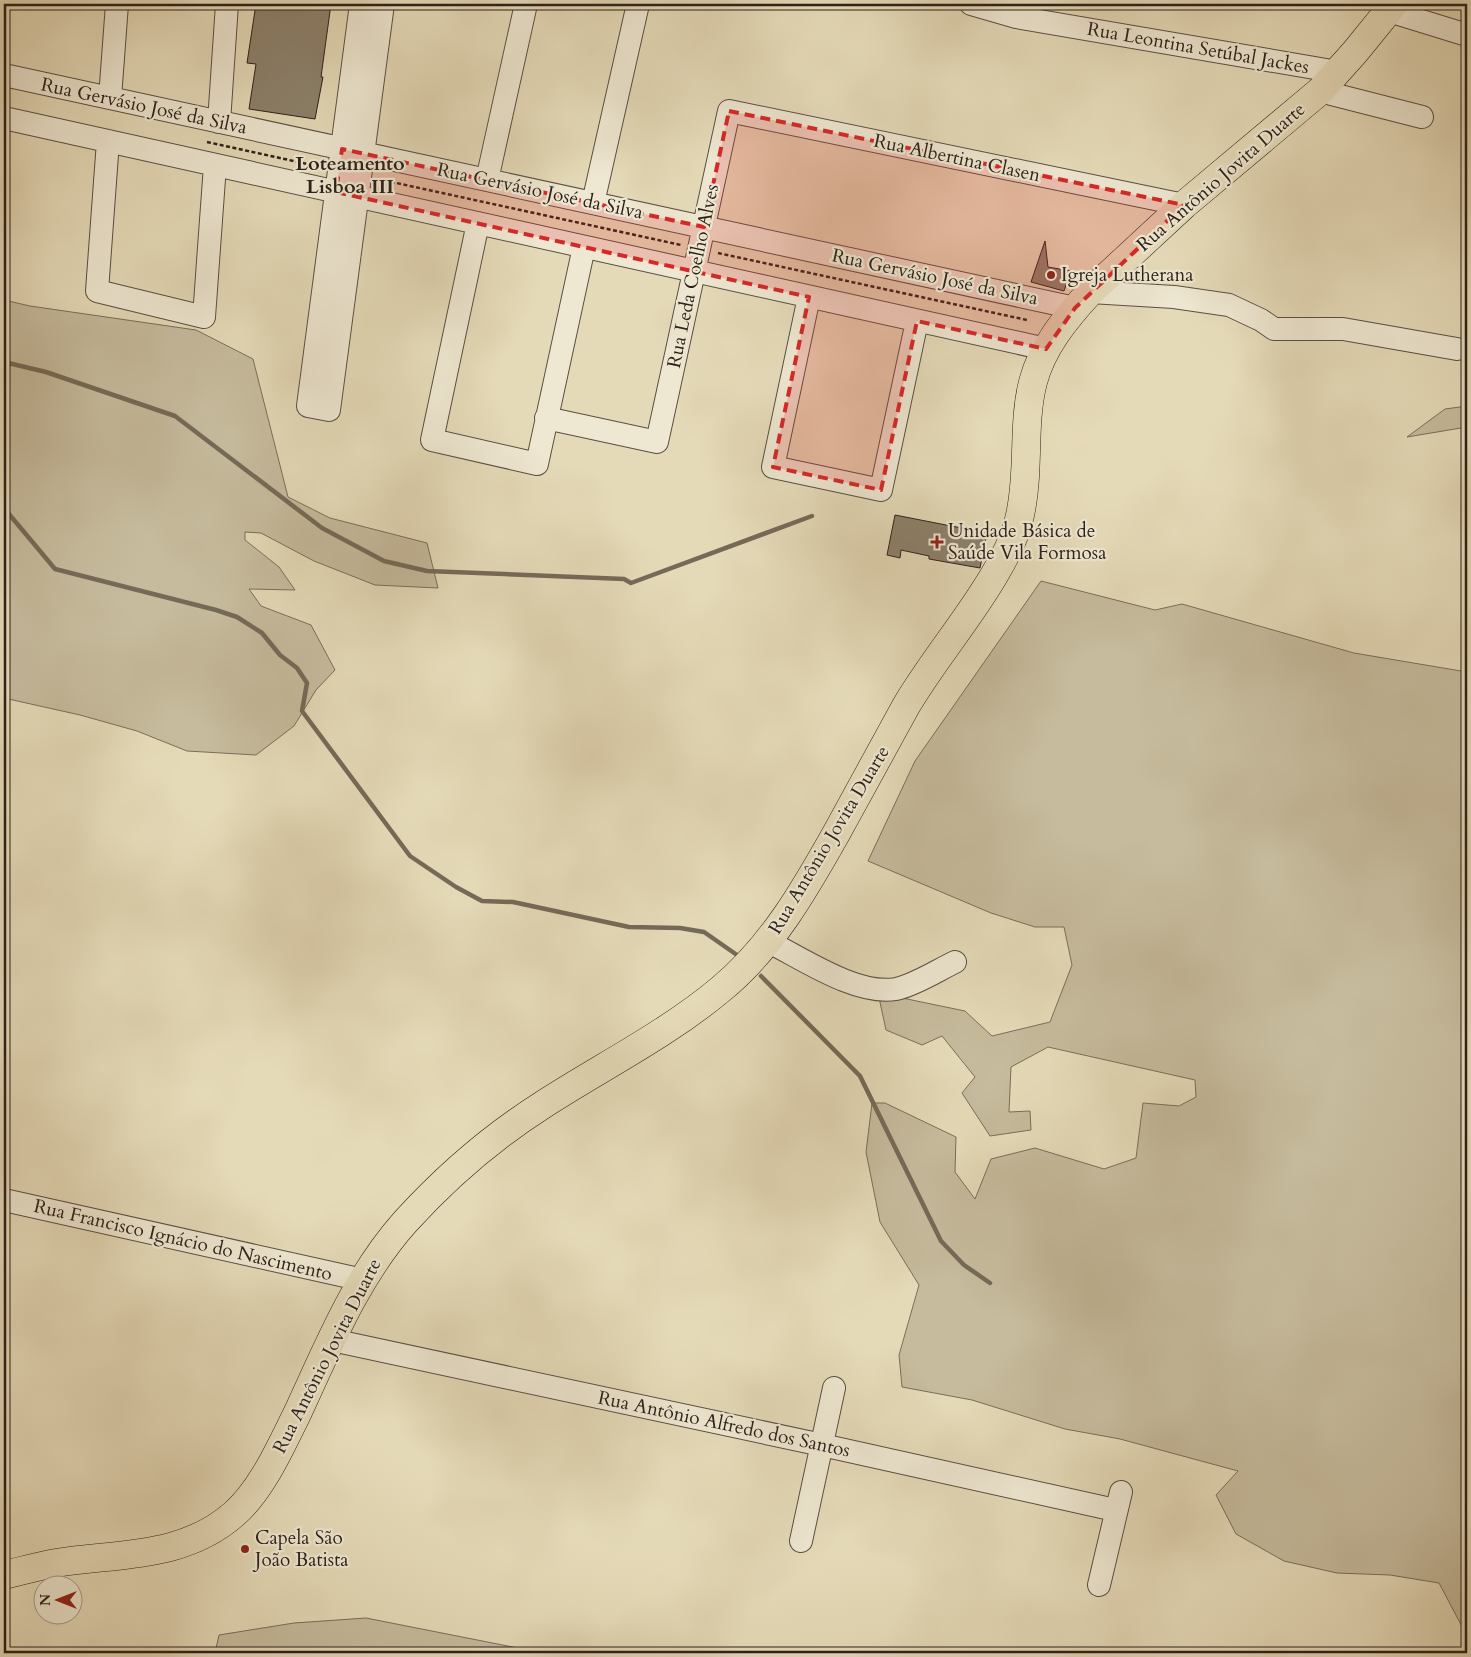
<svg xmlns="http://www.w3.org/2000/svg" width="1471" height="1657" font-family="Cardo,serif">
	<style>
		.green { fill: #c6bb9d; stroke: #796e5c }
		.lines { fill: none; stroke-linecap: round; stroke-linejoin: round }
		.stream { stroke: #756a58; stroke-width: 4.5 }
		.building { fill: #8c816c; stroke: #2c211a }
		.minor-casing { stroke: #5a4f42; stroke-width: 24 }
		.major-casing { stroke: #2c211a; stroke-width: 29 }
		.path { stroke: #2c211a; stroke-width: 2.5; stroke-dasharray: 4 2.5; stroke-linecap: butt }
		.minor { stroke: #eee7d1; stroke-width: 22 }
		.major { stroke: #e5dab8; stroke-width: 28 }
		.marked { fill: #d62828; fill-opacity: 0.2; stroke: #d62828; stroke-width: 4; stroke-dasharray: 10 6; stroke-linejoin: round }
		.poi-dot { fill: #8f2418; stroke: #eee7d1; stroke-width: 2 }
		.labels { text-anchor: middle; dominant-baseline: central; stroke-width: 4.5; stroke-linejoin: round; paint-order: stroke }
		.street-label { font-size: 19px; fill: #2c211a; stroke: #eee7d1 }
		.poi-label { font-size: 19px; fill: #2c211a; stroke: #eee7d1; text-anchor: start }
		.neighbourhood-label { font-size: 20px; font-weight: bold; fill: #2c211a; stroke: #eee7d1 }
	</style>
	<rect width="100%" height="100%" fill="#e5dab8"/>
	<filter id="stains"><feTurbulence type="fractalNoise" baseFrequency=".004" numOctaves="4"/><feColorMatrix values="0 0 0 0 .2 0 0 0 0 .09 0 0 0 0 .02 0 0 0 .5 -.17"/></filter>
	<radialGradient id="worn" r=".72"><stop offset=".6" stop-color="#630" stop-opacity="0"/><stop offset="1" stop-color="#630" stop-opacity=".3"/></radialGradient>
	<path class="green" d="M4 300 30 306 196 330 253 359 288 497 330 518 427 543 438 588 375 585 314 561 261 533 245 532V540L279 567 295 590 249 589 261 606 311 625 335 670 316 690 294 726 256 755 187 751 137 731 80 715 4 698Z
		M1467 406V427L1407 437 1445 409Z
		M1041 581 1155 610 1182 604 1354 653 1467 672V1636L1439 1583 1390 1575 1337 1573 1284 1561 1236 1534 1216 1495 1238 1471 1120 1439 1065 1429 972 1400 902 1387 899 1355 919 1285 880 1222 866 1152 872 1103H885L956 1137 955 1172 975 1199 991 1159 1035 1148 1104 1169 1136 1158 1143 1103 1179 1106 1196 1097 1195 1080 1048 1047 1011 1067 1009 1112 1030 1111 1031 1130 990 1136 962 1093 975 1077 942 1036 922 1045 886 1030 878 993 965 1011 992 1036 1050 1022 1072 965 1064 927H1035L991 913 868 861 915 761Z
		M366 1618 543 1653H215L219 1635 294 1623Z"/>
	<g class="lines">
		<path class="stream" d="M4 362 46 372 175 416 322 528 384 561 427 571 624 579 631 583 812 516
			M4 508 55 569 216 610 237 617 262 633 280 655 297 668 307 683 302 711 410 856 456 887 482 901 513 902 629 927 680 928 704 932 737 955
			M761 976 860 1076 941 1241 964 1265 990 1283"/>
	</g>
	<path class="building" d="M256 4H331L321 77H323L315 119 249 109 256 64 247 63Z
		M1045 241 1048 267 1071 271 1064 291 1031 282Z
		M895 515 987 533 980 568 929 559V556L901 550 900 558 887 555Z"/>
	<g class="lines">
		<defs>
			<path id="minor" d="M361 4 308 406 329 410 383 4
				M971 4 1016 17 1338 72
				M1389 11 1467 35
				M4 75 1075 308
				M1320 91 1422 117
				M110 98 117 4
				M4 118 1046 349
				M219 122 227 4
				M108 141 97 291 204 317 215 165
				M487 180 526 4
				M593 203 638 4
				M478 223 432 440 537 464 584 247
				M1090 292 1174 297 1229 305 1261 320 1274 329H1343L1457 349
				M809 297 773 467 881 490 917 321
				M546 418 657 442 729 111 1184 205
				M769 942C803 959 857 996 896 989 915 985 938 970 955 962
				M4 1200 363 1280
				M332 1340 822 1445 1115 1510
				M801 1541 834 1388
				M1099 1585 1121 1492"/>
			<path id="major" d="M4 1575C21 1571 39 1566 56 1563 118 1553 183 1559 234 1514 261 1491 280 1448 296 1416 327 1350 355 1278 405 1222 445 1178 491 1138 541 1106 601 1067 666 1035 721 989 772 947 805 889 837 832 860 790 883 748 906 706 933 660 969 619 996 572 1006 555 1016 535 1020 515 1030 471 1022 425 1033 382 1042 347 1066 318 1090 292L1184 205 1320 91 1355 52 1394 4"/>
		</defs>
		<use href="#minor" class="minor-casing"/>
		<use href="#major" class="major-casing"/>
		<path class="path" d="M207 142 321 167
			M378 179 681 245
			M718 253 1027 320"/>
		<use href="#minor" class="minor"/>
		<use href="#major" class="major"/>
	</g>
	<path class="marked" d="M729 111 1184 205 1075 308 1046 349 917 321 881 490 773 467 809 297 336 192 342 149 704 227Z"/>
	<g class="poi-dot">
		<circle cx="1051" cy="275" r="5"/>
		<path d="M934.5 534.5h5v5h5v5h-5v5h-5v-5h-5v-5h5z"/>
		<circle cx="245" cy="1549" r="5"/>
	</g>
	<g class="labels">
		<g class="street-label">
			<text transform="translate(1198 48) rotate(10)">Rua Leontina Setúbal Jackes</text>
			<text transform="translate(144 106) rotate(12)">Rua Gervásio José da Silva</text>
			<text transform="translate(957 158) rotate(12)">Rua Albertina Clasen</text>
			<text transform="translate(1221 177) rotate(-41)">Rua Antônio Jovita Duarte</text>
			<text transform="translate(540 191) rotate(12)">Rua Gervásio José da Silva</text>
			<text transform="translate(693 276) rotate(-78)">Rua Leda Coelho Alves</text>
			<text transform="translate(935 277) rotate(12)">Rua Gervásio José da Silva</text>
			<text transform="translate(829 840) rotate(-59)">Rua Antônio Jovita Duarte</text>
			<text transform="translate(183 1240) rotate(13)">Rua Francisco Ignácio do Nascimento</text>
			<text transform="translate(327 1356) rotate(-63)">Rua Antônio Jovita Duarte</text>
			<text transform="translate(724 1424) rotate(12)">Rua Antônio Alfredo dos Santos</text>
		</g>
		<g class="poi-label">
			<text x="1061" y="275">Igreja Lutherana</text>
			<text x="948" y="531">Unidade Básica de<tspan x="948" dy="22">Saúde Vila Formosa</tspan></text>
			<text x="255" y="1538">Capela São<tspan x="255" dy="22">João Batista</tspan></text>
		</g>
		<g class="neighbourhood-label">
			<text x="350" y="163">Loteamento<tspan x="350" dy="23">Lisboa III</tspan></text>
		</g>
	</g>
	<rect width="1471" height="1657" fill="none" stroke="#e5dab8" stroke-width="20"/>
	<rect x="5" y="5" width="1461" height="1647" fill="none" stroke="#2c211a" stroke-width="2.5"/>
	<rect x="10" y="10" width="1451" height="1637" fill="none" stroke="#2c211a"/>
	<g transform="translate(58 1600) rotate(270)"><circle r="24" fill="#eee7d1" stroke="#a09888"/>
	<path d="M0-4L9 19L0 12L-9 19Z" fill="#8f2418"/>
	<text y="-8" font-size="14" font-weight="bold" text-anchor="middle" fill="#2c211a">N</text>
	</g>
	<rect width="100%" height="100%" filter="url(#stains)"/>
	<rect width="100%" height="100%" fill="url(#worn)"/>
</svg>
